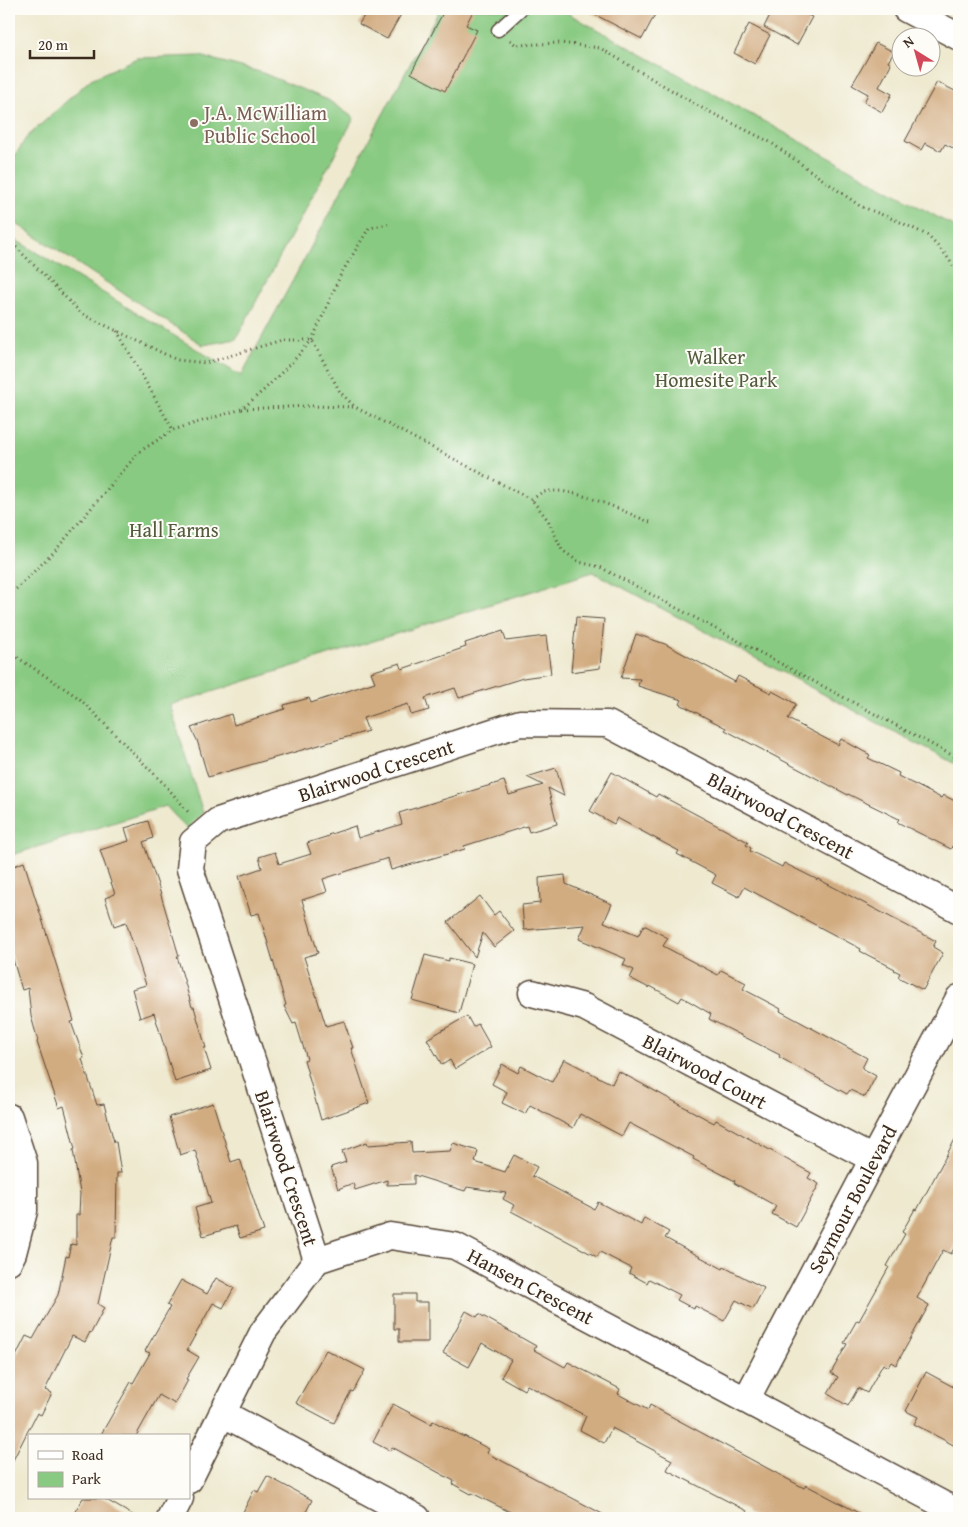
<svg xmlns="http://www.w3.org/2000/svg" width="968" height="1527" font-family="'Gentium Book Plus',serif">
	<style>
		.green { fill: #89ca82; stroke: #627a50 }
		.building { fill: #d2ac81 }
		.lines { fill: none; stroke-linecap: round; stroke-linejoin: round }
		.service-casing { stroke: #564739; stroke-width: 15 }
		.minor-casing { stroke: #564739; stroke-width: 29 }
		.path { stroke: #564739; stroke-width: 3; stroke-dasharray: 1 4; stroke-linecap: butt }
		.service { stroke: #fff; stroke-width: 12 }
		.minor { stroke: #fff; stroke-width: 26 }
		.education-dot { fill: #8d6e63; stroke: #fdfcf7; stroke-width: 2 }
		.labels { text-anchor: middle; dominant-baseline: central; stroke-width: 4; stroke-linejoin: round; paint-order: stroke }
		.education-label { font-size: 20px; fill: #785e54; stroke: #fdfcf7; text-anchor: start }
		.park-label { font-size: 20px; fill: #525a3c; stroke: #fdfcf7 }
		.street-label { font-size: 20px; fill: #3b2a1e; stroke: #fdfcf7 }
	</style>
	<rect width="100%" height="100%" fill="#fdfcf7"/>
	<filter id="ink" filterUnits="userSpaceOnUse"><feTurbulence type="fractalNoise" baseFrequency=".02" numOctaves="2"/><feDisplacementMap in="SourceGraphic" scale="10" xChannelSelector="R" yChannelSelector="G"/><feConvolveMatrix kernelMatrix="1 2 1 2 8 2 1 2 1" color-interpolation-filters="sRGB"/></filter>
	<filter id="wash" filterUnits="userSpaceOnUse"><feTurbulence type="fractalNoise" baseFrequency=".0096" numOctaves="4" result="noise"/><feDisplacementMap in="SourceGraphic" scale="20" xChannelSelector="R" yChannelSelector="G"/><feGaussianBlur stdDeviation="1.12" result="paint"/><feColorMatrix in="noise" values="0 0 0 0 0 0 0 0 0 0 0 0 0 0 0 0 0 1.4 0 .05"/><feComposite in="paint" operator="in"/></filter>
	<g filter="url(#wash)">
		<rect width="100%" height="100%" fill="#eee9cf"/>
		<path class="green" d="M440 9H560L959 229V766L593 572 170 705 203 813 187 829 166 806 9 856V236L241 376Z
			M200 56 260 72 328 100 354 118 236 339 203 345 9 219V166L26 138 91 79 137 58Z"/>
		<g id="blocks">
			<path class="building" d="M368 9H404L387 39 359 24Z
				M445 9H474L466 25 477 30 445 91 411 73Z
				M584 9H658L642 39Z
				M773 9H796L812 17 797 45 764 27Z
				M749 24 770 35 755 64 734 53Z
				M876 43 894 52 888 62 891 64 879 87 892 94 882 112 864 102 868 94 852 85Z
				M937 82 959 93V151L945 144 941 151 925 143 921 150 905 141Z
				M576 617 604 619 600 668 571 672Z
				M503 631 506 641 546 636 551 674 523 678 459 698 455 688 425 698 429 710 411 715 408 704 363 718 368 731 208 777 197 740 191 728 231 714 234 725 285 709 284 705 309 698 311 703 375 682 371 672 400 663 402 669 466 647 465 643Z
				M636 634 665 644 735 682 738 676 771 693 772 691 796 704 788 719 838 745 841 739 870 755 868 758 899 773 898 776 941 798 943 795 959 803V850L952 846 951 849 897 822 899 819 848 794V795L725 730 726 728 680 704 682 700 638 686 640 679 621 678Z
				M556 768 564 796 548 788 557 824 529 832 527 826 464 846 465 849 391 870 388 858 323 879 327 892 302 900 318 953 304 957 326 1026 344 1021 353 1048H351L369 1103 321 1120 304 1060 307 1059 296 1023 293 1024 284 1006 286 1005 259 913 251 915 239 876 262 868 259 857 275 852 279 864 311 854 307 843 329 836 328 835 355 826 358 838 402 824 399 813 504 781 509 795 543 785 527 777Z
				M612 772 656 797 658 794 748 842 746 845 751 848 750 851 782 867 784 863 818 880V879L936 941 933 947 943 953 923 990 898 977 900 973 894 970 895 969 860 951 861 949 744 887 739 897 712 883 716 875 677 854 679 851 617 818 614 824 590 811Z
				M148 821 153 838 143 842 158 885 179 956H177L192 1007H194L206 1048H204L211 1070 175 1082 154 1013 140 1018 132 989 146 985 126 922 114 926 105 898 115 894 100 850 129 841 125 828Z
				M24 862 74 1021 71 1022 84 1058 82 1059 97 1105 104 1104 114 1142H116L121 1173H117L116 1237H113L98 1304 104 1308 91 1333 90 1332 85 1342 72 1336 45 1390 52 1393 41 1415 37 1413 9 1468V1370L26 1336 33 1339 58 1295 66 1256 68 1257 71 1244 76 1245V1215H79L80 1193 73 1150 75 1149 64 1106 59 1108 37 1042 38 1041 31 1016 28 988 22 990 9 946V868Z
				M565 875 566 884 612 904 604 922 638 936 644 925 668 938 663 946 718 975 721 970 746 983 743 989 781 1009 780 1011 867 1058 862 1068 876 1076 865 1097 850 1090 847 1094 779 1057 780 1055 709 1019 711 1014 682 997 679 1002 650 986 649 988 630 978 634 970 623 965 626 959 579 939 585 925 524 930 522 905 540 903 539 878Z
				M480 896 494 915 499 911 514 931 494 947 483 933 475 957 448 922Z
				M425 955 449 961V958L472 964 459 1013 412 1000Z
				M467 1016 473 1027 478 1024 491 1047 455 1069 450 1060 442 1065 427 1039Z
				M564 1059 612 1084 618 1071 714 1123 716 1120 811 1173 808 1178 819 1184 796 1227 772 1214 776 1206 734 1183 735 1181 693 1159 694 1157 629 1123 622 1136 580 1114 573 1128 530 1105 525 1114 502 1103 507 1092 492 1084 502 1064 518 1073 521 1066 552 1082Z
				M213 1103 231 1162 240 1159 264 1231 240 1238 236 1226 203 1236 195 1208 211 1203 195 1150 180 1155 169 1117Z
				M959 1132V1239L951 1254 943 1250 917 1298 929 1305 896 1365 891 1362 888 1367 883 1364 867 1393 858 1388 848 1406 828 1394 838 1377 831 1373 847 1344 844 1343 857 1320 859 1321 889 1267 887 1266 905 1234 902 1232 915 1209 917 1210Z
				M367 1142 368 1145 411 1142 412 1153 450 1151 453 1143 478 1151 475 1162 505 1172 514 1155 537 1167 532 1176 594 1209 598 1202 641 1225 644 1218 669 1232 665 1238 723 1269 724 1267 764 1288 753 1309 736 1300 724 1321 695 1306 694 1309 677 1300 680 1295 649 1279 647 1283 629 1273 631 1268 600 1252 597 1257 511 1211 514 1205 503 1199 506 1193 467 1187 465 1191 414 1175V1184L387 1185V1180L355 1190 353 1183 338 1189 331 1167 346 1162 342 1151Z
				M216 1278 234 1288 223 1308 213 1303 187 1350 199 1357 186 1379 188 1380 175 1404 159 1395 136 1436H100L131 1382 133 1383 150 1353 145 1351 170 1307 167 1305 181 1280 207 1294Z
				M394 1294H415V1302H428V1342H399V1329H394Z
				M466 1311 477 1317 479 1314 536 1346 534 1350 565 1367 568 1362 620 1389 618 1394 648 1410 650 1405 804 1488 806 1485 868 1518H756L746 1513 747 1511 667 1470 672 1460 612 1428 604 1443 580 1430 586 1416 527 1385 524 1390 501 1377 511 1360 482 1343 469 1367 443 1353Z
				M326 1350 365 1370 353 1392 351 1391 334 1423 296 1403Z
				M926 1372 959 1390V1448L914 1424 918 1417 906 1411Z
				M393 1404 431 1424 433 1421 464 1437V1436L489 1449 487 1453 610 1518H522L472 1493 471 1494 453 1484 454 1481 392 1447 390 1451 373 1442Z
				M267 1476 312 1500 303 1518H240L254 1490 258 1492Z
				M83 1498H103L138 1518H71Z"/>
		</g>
	</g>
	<g filter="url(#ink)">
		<use href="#blocks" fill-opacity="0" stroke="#564739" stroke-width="1"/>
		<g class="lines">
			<defs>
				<path id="service" d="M498 30 521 9"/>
				<path id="minor" d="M906 9 959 37
					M532 993 584 1007 873 1159
					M9 1117 24 1163V1211L13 1253 9 1261
					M317 1260 190 869 193 842 218 821 520 723 608 724 959 910
					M746 1400 873 1159 959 998
					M222 1413 417 1518
					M189 1480 263 1332 317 1260 390 1236 455 1246 959 1513
					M170 1518 180 1498"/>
			</defs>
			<use href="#service" class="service-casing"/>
			<use href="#minor" class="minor-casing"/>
			<path class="path" d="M510 40 516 45 561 43 600 48 700 107 770 142 860 206 898 221 927 235 946 255 959 275
				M9 240 82 314 177 360 206 363 282 340H312L340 392 355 407
				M117 331 173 430
				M242 409 309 406 355 407 532 500 548 520 562 550 579 562 600 567 959 759
				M532 500C534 498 538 495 541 493 569 483 623 512 650 522
				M9 596 54 552 139 452 173 430 242 409 265 389 293 361 312 340 341 274 369 228 388 224
				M9 652 79 698 166 786 190 814"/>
			<use href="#service" class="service"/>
			<use href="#minor" class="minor"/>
		</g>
	</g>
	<circle class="education-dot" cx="194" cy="123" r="5"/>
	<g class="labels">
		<g class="education-label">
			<text x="204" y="112">J.A. McWilliam<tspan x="204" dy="23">Public School</tspan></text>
		</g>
		<g class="park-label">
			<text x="716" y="356">Walker<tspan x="716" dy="23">Homesite Park</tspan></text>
			<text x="174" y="529">Hall Farms</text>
		</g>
		<g class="street-label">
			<text transform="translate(376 770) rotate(-18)">Blairwood Crescent</text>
			<text transform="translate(781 815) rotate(28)">Blairwood Crescent</text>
			<text transform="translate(705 1071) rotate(28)">Blairwood Court</text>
			<text transform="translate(287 1168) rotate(72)">Blairwood Crescent</text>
			<text transform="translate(852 1199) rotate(-62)">Seymour Boulevard</text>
			<text transform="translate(531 1286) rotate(28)">Hansen Crescent</text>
		</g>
	</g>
	<rect width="968" height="1527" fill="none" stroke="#fdfcf7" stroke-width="30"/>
	<rect x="28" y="1434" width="162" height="65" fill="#fdfcf7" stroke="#afa8a0"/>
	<rect x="38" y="1451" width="25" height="8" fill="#ffffff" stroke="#afa8a0"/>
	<text x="72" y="1460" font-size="15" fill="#3b2a1e">Road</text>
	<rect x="38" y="1472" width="25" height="15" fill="#89ca82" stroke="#afa8a0"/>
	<text x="72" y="1484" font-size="15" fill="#3b2a1e">Park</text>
	<g transform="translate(916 52) rotate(323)"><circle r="24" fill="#fdfcf7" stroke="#afa8a0"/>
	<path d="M0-4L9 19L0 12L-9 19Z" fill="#d1495b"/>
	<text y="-8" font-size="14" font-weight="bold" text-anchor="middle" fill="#3b2a1e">N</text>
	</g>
	<path d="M30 50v8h64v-8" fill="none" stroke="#3b2a1e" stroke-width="2.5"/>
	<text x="38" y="50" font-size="15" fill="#3b2a1e" stroke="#fdfcf7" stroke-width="4" paint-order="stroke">20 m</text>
</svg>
